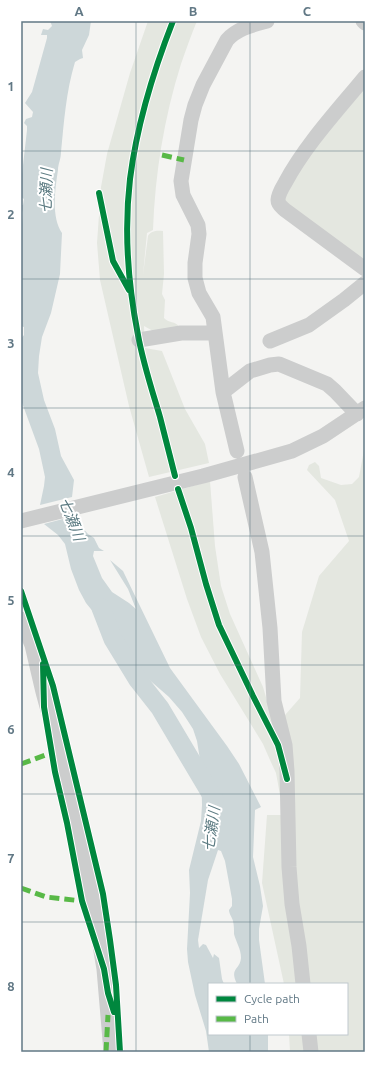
<svg xmlns="http://www.w3.org/2000/svg" width="386" height="1073" font-family="Ubuntu,'Noto Sans JP',sans-serif">
	<style>
		.green { fill: #e4e7e0 }
		.water { fill: #cdd7d9 }
		.lines { fill: none; stroke-linecap: round; stroke-linejoin: round }
		.river { stroke: #cdd7d9; stroke-width: 19 }
		.minor { stroke: #cccdcd; stroke-width: 15 }
		.quiet { stroke: #58b947; stroke-width: 5; stroke-dasharray: 10 5; stroke-linecap: butt }
		.cycleway-casing { stroke: #fff; stroke-width: 8 }
		.cycleway { stroke: #00873e; stroke-width: 6 }
		.grid { fill: none; stroke: #617885; stroke-width: 1; stroke-opacity: 0.55 }
		.labels { text-anchor: middle; dominant-baseline: central; stroke-width: 4; stroke-linejoin: round; paint-order: stroke }
		.water-label { font-size: 15px; font-style: italic; fill: #5c7b82; stroke: #fff }
		.neatline { fill: none; stroke: #617885; stroke-width: 1.5 }
		.grid-label { font-size: 13px; text-anchor: middle; font-weight: bold; fill: #617885 }
	</style>
	<rect width="100%" height="100%" fill="#f4f4f2"/>
	<path class="green" d="M148 21H197C191 35 186 50 181 64 164 118 155 174 153 230L147 233 143 275 148 236C150 231 157 230 163 231L164 274 162 294 165 300 164 318C168 323 176 321 179 327L153 331 144 326 145 348 162 351 185 409 205 444 209 463 149 477 129 406 100 280 97 243 101 187 107 154 130 73Z
		M365 88V264L286 206 283 198 301 164Z
		M365 445V1052H290L289 1034H347V984H284L262 883 267 815H286L280 795 276 773 270 760 263 744 220 674 201 637 187 599 155 497 210 481 215 546 221 586 230 614 263 687 268 704 278 723 300 698 302 632 319 576 349 541 335 500 307 470 309 465 315 462 319 466 321 478 341 485 352 484 359 477Z"/>
	<path class="water" d="M50 21H91L89 35 82 50 83 58 80 59 75 62C66 92 64 121 61 152 61 159 58 164 58 170 55 189 51 217 62 233L60 274 51 313 42 337 39 356 38 373 44 400 55 429 61 456 74 480 72 497 40 505 44 486 45 477 39 449 21 400V339L24 335V327L21 326V236L23 213 21 205H23L24 199 21 197V183L27 130V126L24 123 26 119 32 117 33 112 25 103 32 92 47 38V35H41L43 29 48 30 52 26Z
		M74 516 80 525 88 534 94 538 99 548 104 551H94L93 556 102 578 112 592 129 603 136 609 128 589 110 560 123 571 170 668 227 746 239 764 261 807 255 810 253 857 260 886 263 906 259 929V940L265 984H237C229 968 240 970 241 958 241 949 236 942 234 934 234 930 234 925 233 921 232 917 229 914 229 910L232 906V899L225 861 221 851 218 850 208 880 198 940 199 948 203 944 206 945 213 958 214 954 219 958 222 979 224 984H209V1034H268V1052H209L206 1031 195 995 188 962 187 949 190 893 189 870 201 821 202 805 201 766 197 741 193 729 182 712 169 697 146 677 86 603 79 590 71 569 65 544 58 535 44 524Z"/>
	<g class="lines">
		<path class="river" d="M101 608 113 639 138 680 160 708 214 799"/>
		<path class="minor" d="M363 21 365 23
			M365 77C337 111 306 144 285 183 282 188 278 195 278 200 278 205 282 207 285 210L365 269
			M139 340 181 333H215
			M270 341 309 325 344 300 365 283
			M223 392 250 371 270 365 279 364 327 384 335 391 357 414
			M237 451 223 392 213 317 199 293 195 278V263L199 234 198 225 183 195 181 181 191 120 195 105 203 85 227 40C238 28 253 25 267 21
			M245 477 262 552 270 628 274 701 285 745 287 771 289 867 292 904 299 946 303 984
			M21 521 203 476 292 451 323 436 365 408
			M21 619 32 645 43 692 58 747 76 817 91 892 104 969 111 1052
			M309 1034 311 1052"/>
		<path class="quiet" d="M162 155 184 160
			M21 764 51 753
			M21 888 46 897 82 901
			M106 1052 108 1015"/>
		<defs>
			<path id="cycleway" d="M173 21C153 72 137 124 130 179 124 230 128 284 138 335 143 363 152 390 160 417 165 436 170 456 175 476
				M99 193 113 261 129 290
				M178 489 191 528 206 584 219 625 253 696 278 745 287 779
				M21 591 53 686 103 894 110 940 116 985 120 1052
				M43 664 44 707 55 772 67 823 82 901 104 969 108 993 114 1012"/>
		</defs>
		<use href="#cycleway" class="cycleway-casing"/>
		<use href="#cycleway" class="cycleway"/>
	</g>
	<path class="grid" d="M136 21V1052M250 21V984M21 151H365M21 279H365M21 408H365M21 536H365M21 665H365M21 794H365M21 922H365M250 1034V1052"/>
	<g class="labels">
		<g class="water-label">
			<text transform="translate(46 191) rotate(-89)">七瀬川</text>
			<text transform="translate(72 519) rotate(69)">七瀬川</text>
			<text transform="translate(211 829) rotate(-82)">七瀬川</text>
		</g>
	</g>
	<rect width="386" height="1073" fill="none" stroke="#ffffff" stroke-width="44"/>
	<rect x="208" y="983" width="140" height="52" fill="#ffffff" stroke="#c0c9ce"/>
	<rect x="216" y="996" width="20" height="6" fill="#00873e" stroke="#c0c9ce"/>
	<text x="244" y="1003" font-size="12" fill="#617885">Cycle path</text>
	<rect x="216" y="1016" width="20" height="6" fill="#58b947" stroke="#c0c9ce"/>
	<text x="244" y="1023" font-size="12" fill="#617885">Path</text>
	<rect x="22" y="22" width="342" height="1029" class="neatline"/>
	<g class="grid-label">
		<text x="79" y="16">A</text>
		<text x="193" y="16">B</text>
		<text x="307" y="16">C</text>
		<text x="11" y="91">1</text>
		<text x="11" y="219">2</text>
		<text x="11" y="348">3</text>
		<text x="11" y="477">4</text>
		<text x="11" y="605">5</text>
		<text x="11" y="734">6</text>
		<text x="11" y="863">7</text>
		<text x="11" y="991">8</text>
	</g>
</svg>
